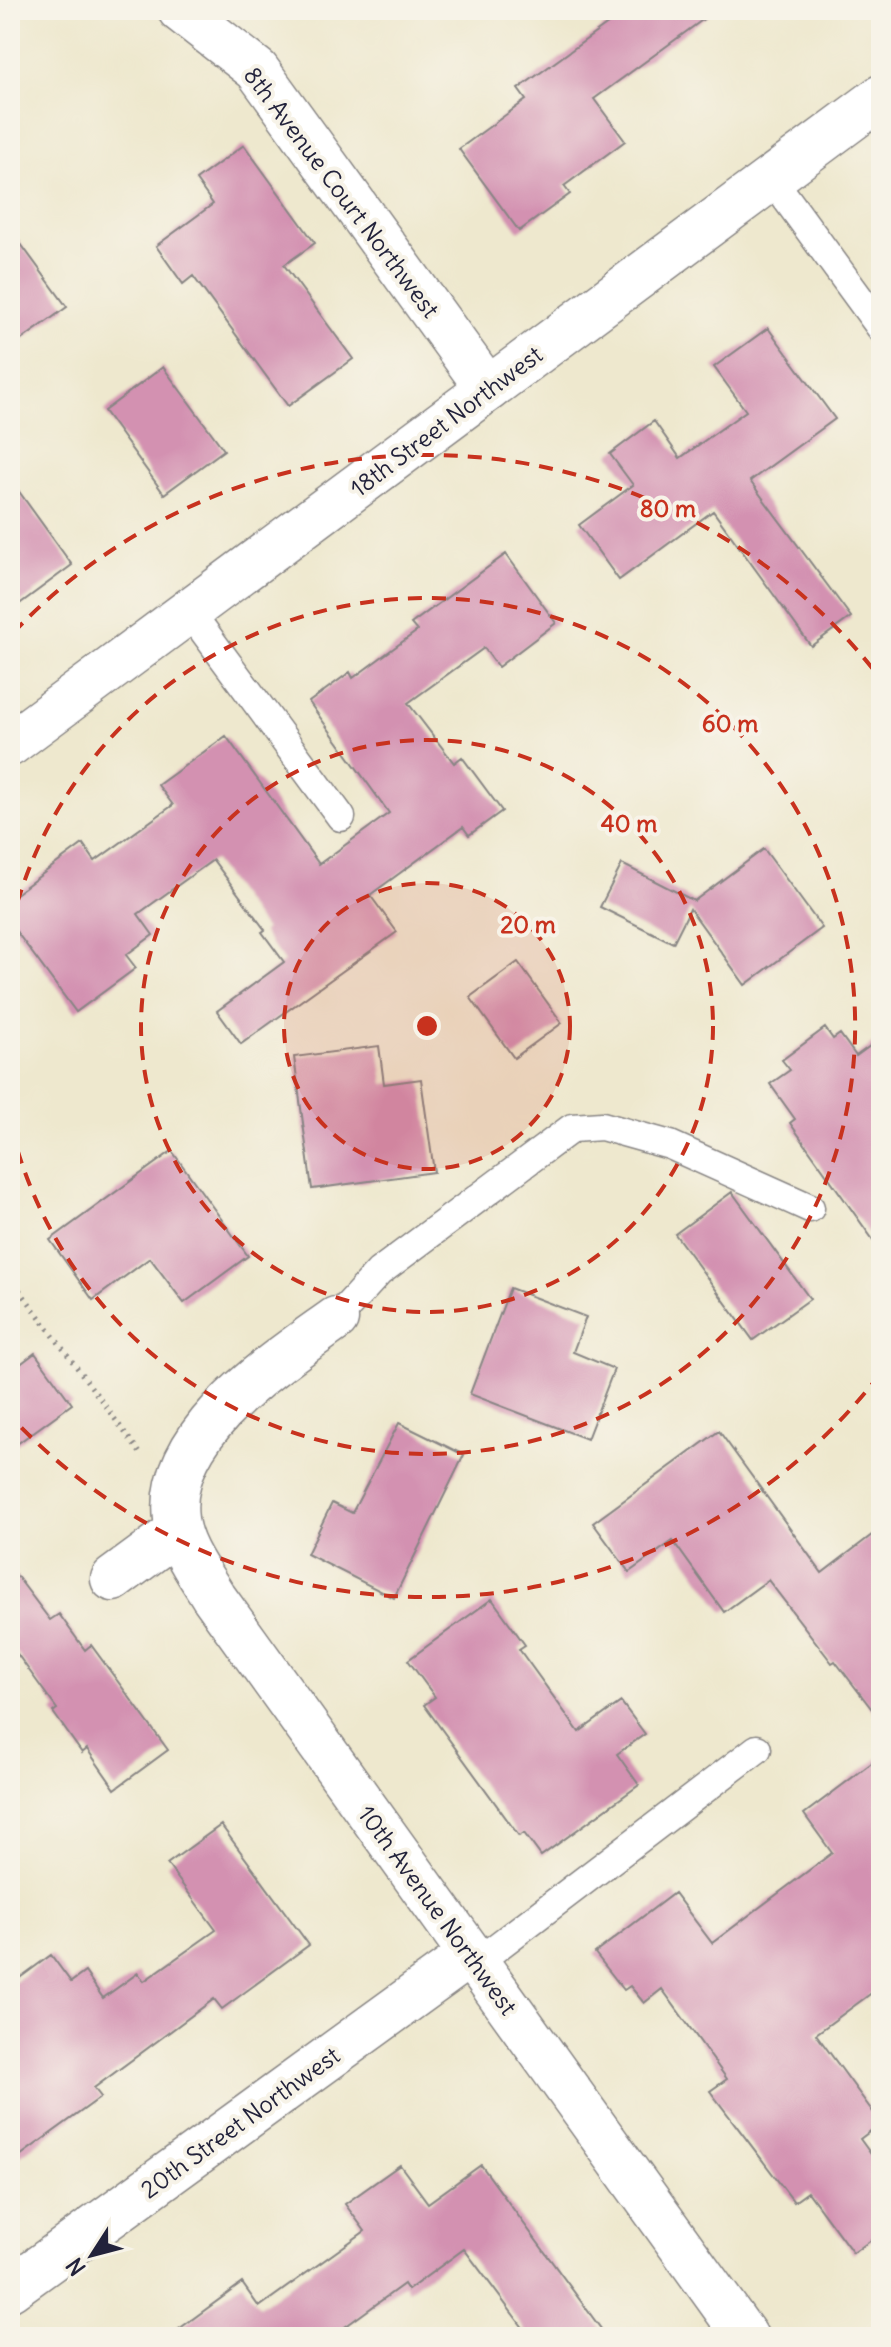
<svg xmlns="http://www.w3.org/2000/svg" width="891" height="2347" font-family="Delius,sans-serif">
	<style>
		.building { fill: #d391b1 }
		.lines { fill: none; stroke-linecap: round; stroke-linejoin: round }
		.service-casing { stroke: #888584; stroke-width: 31 }
		.minor-casing { stroke: #888584; stroke-width: 47 }
		.tertiary-casing { stroke: #888584; stroke-width: 47 }
		.path { stroke: #888584; stroke-width: 5; stroke-dasharray: 2 6; stroke-linecap: butt }
		.service { stroke: #fff; stroke-width: 28 }
		.minor { stroke: #fff; stroke-width: 44 }
		.tertiary { stroke: #fff; stroke-width: 44 }
		.ring { fill: none; stroke: #c8321e; stroke-width: 4; stroke-dasharray: 14 10 }
		.labels { text-anchor: middle; dominant-baseline: central; stroke-width: 8; stroke-linejoin: round; paint-order: stroke }
		.street-label { font-size: 24px; fill: #22223b; stroke: #f7f3e8 }
		.centre { fill: #c8321e; stroke: #f7f3e8; stroke-width: 4 }
		.ring-label { font-size: 24px; text-anchor: middle; font-weight: bold; fill: #c8321e; stroke: #f7f3e8; stroke-width: 8; stroke-linejoin: round; paint-order: stroke }
	</style>
	<rect width="100%" height="100%" fill="#f7f3e8"/>
	<filter id="ink" filterUnits="userSpaceOnUse"><feTurbulence type="fractalNoise" baseFrequency=".0125" numOctaves="2"/><feDisplacementMap in="SourceGraphic" scale="16" xChannelSelector="R" yChannelSelector="G"/><feConvolveMatrix kernelMatrix="1 2 1 2 8 2 1 2 1" color-interpolation-filters="sRGB"/></filter>
	<filter id="wash" filterUnits="userSpaceOnUse"><feTurbulence type="fractalNoise" baseFrequency=".006" numOctaves="4" result="noise"/><feDisplacementMap in="SourceGraphic" scale="32" xChannelSelector="R" yChannelSelector="G"/><feGaussianBlur stdDeviation="1.8" result="paint"/><feColorMatrix in="noise" values="0 0 0 0 0 0 0 0 0 0 0 0 0 0 0 0 0 1.4 0 .05"/><feComposite in="paint" operator="in"/></filter>
	<g filter="url(#wash)">
		<rect width="100%" height="100%" fill="#eee8ce"/>
		<g id="blocks">
			<path class="building" d="M627 10H716L594 99 625 141 564 186 570 194 519 231 459 149 526 100 518 89Z
				M244 145 315 243 284 265 353 359 288 406 193 276 183 284 156 246 213 204 196 180Z
				M10 229 67 307 10 348Z
				M768 328 835 419 750 481 851 617 811 646 713 511 619 580 579 525 633 485 610 454 654 421 680 458 746 411 714 367Z
				M163 367 224 450 164 494 104 411Z
				M10 479 72 565 10 611Z
				M506 554 556 623 498 667 484 648 408 703 454 763 462 757 502 811 469 835 463 827 370 895 397 932 241 1044 217 1011 284 962 262 932 265 930 213 860 138 914 153 935 126 955 136 968 76 1012 10 923V898L83 844 95 861 173 805 158 785 226 736 319 864 389 813 309 702 350 672 353 678 417 631 411 624Z
				M764 849 822 928 745 985 690 909 673 943 600 907 622 864 694 901Z
				M518 962 562 1023 514 1058 470 997Z
				M825 1028 833 1039 840 1034 856 1056 881 1038V1251L790 1123 795 1119 770 1084 790 1070 782 1060Z
				M379 1046 384 1084 421 1079 434 1172 312 1189 294 1057Z
				M172 1151 248 1256 184 1303 150 1258 93 1300 50 1240Z
				M732 1192 810 1299 753 1340 675 1234Z
				M510 1288 586 1317 573 1352 614 1369 587 1439 470 1394Z
				M35 1353 72 1404 10 1449V1372Z
				M399 1423 464 1455 394 1598 307 1554 332 1503 352 1513Z
				M719 1431 822 1573 881 1528V1721L835 1661 832 1663 768 1580 724 1612 673 1541 629 1572 593 1523Z
				M10 1567 50 1620 59 1614 85 1650 91 1645 168 1750 115 1789 87 1749 82 1753 53 1712 57 1709 10 1644Z
				M492 1599 525 1645 519 1649 579 1732 621 1702 645 1734 617 1754 639 1785 541 1856 524 1833 519 1836 424 1705 435 1697 408 1660Z
				M881 1756V1986L816 2034 881 2123 860 2139 881 2168V2233L853 2253 808 2192 794 2202 710 2091 727 2079 662 1989 644 2003 630 1986 624 1990 595 1953 674 1893 712 1943 832 1853 804 1814Z
				M221 1825 309 1945 222 2009 214 1999 94 2088 101 2097 10 2163V1985L51 1955 71 1982 85 1972 103 1998 138 1973 144 1981 216 1930 167 1864Z
				M400 2165 428 2203 481 2165 607 2337H530L464 2249 408 2290 404 2284 331 2337H168L242 2283 259 2307 365 2231 345 2204Z"/>
		</g>
	</g>
	<g filter="url(#ink)">
		<use href="#blocks" fill-opacity="0" stroke="#888584" stroke-width="2"/>
		<g class="lines">
			<defs>
				<path id="service" d="M772 179 881 328
					M189 611 341 817
					M336 1319 379 1272 572 1128 602 1126 670 1145 810 1208
					M476 1963 757 1749"/>
				<path id="minor" d="M180 10 257 70 488 389
					M336 1319C275 1363 165 1433 176 1519 179 1547 199 1573 213 1596L746 2337
					M113 1579 178 1531
					M10 2289 470 1955"/>
				<path id="tertiary" d="M10 744 881 97"/>
			</defs>
			<use href="#service" class="service-casing"/>
			<use href="#minor" class="minor-casing"/>
			<use href="#tertiary" class="tertiary-casing"/>
			<path class="path" d="M10 1277 140 1453"/>
			<use href="#service" class="service"/>
			<use href="#minor" class="minor"/>
			<use href="#tertiary" class="tertiary"/>
		</g>
	</g>
	<circle cx="427" cy="1026" r="143" fill="#c8321e" fill-opacity=".12"/>
	<g class="ring">
		<circle cx="427" cy="1026" r="143"/>
		<circle cx="427" cy="1026" r="286"/>
		<path d="M11 926A428 428 0 1 1 11 1126"/>
		<path d="M880 1374A571 571 0 0 1 13 1419M13 633A571 571 0 0 1 880 678"/>
	</g>
	<g class="labels">
		<g class="street-label">
			<text transform="translate(342 192) rotate(53)">8th Avenue Court Northwest</text>
			<text transform="translate(446 421) rotate(-37)">18th Street Northwest</text>
			<text transform="translate(438 1910) rotate(54)">10th Avenue Northwest</text>
			<text transform="translate(240 2122) rotate(-36)">20th Street Northwest</text>
		</g>
	</g>
	<circle cx="427" cy="1026" r="12" class="centre"/>
	<g class="ring-label">
		<text x="668" y="517">80 m</text>
		<text x="730" y="732">60 m</text>
		<text x="629" y="832">40 m</text>
		<text x="528" y="933">20 m</text>
	</g>
	<rect width="891" height="2347" fill="none" stroke="#f7f3e8" stroke-width="40"/>
	<g transform="translate(92 2255) rotate(234)" stroke="#f7f3e8" stroke-width="6" paint-order="stroke">
	<path d="M0-6L14 30L0 20L-14 30Z" fill="#22223b"/>
	<text y="-12" font-size="22" font-weight="bold" text-anchor="middle" fill="#22223b">N</text>
	</g>
</svg>
